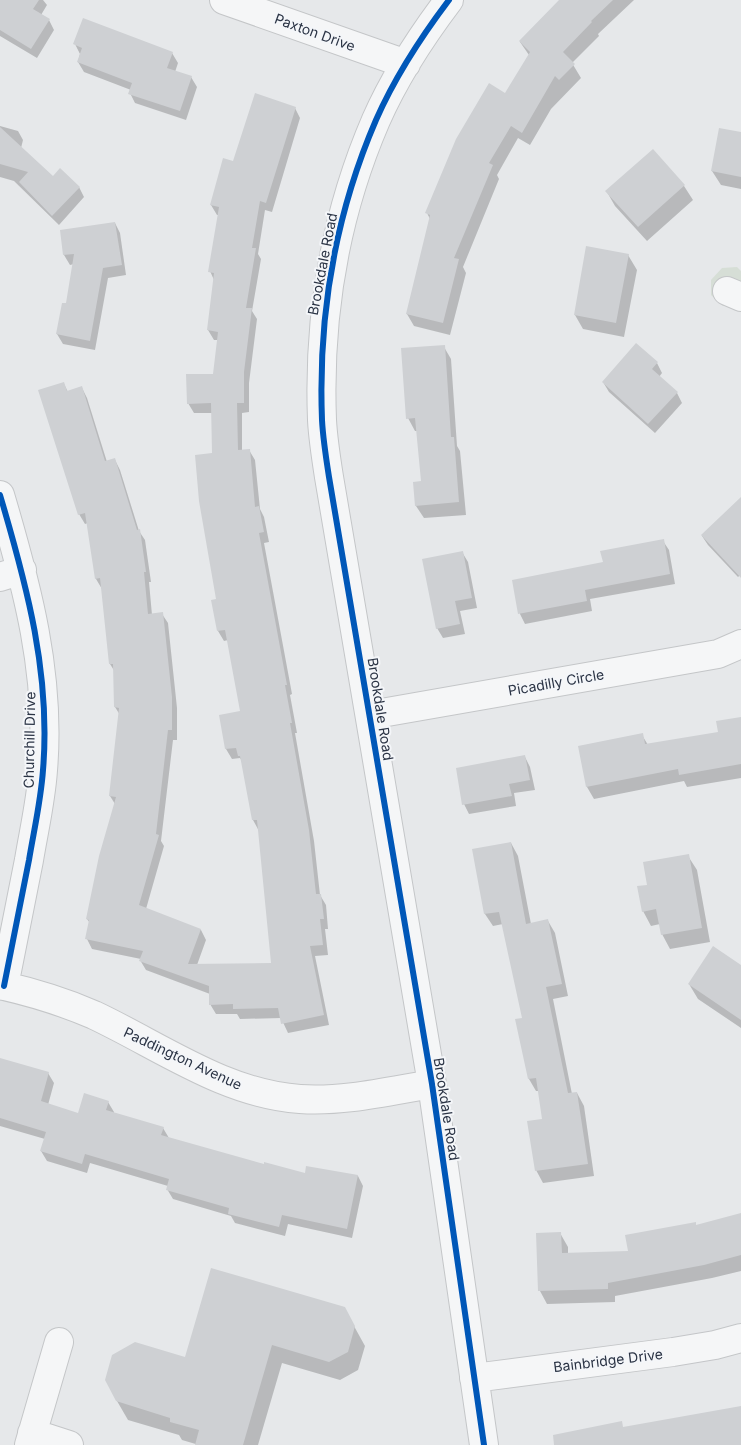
<svg xmlns="http://www.w3.org/2000/svg" width="741" height="1445" font-family="Inter,sans-serif">
	<style>
		.grass { fill: #d6ded6 }
		.shadow { fill: #0003 }
		.building { fill: #ced0d3 }
		.lines { fill: none; stroke-linecap: round; stroke-linejoin: round }
		.minor-casing { stroke: #c4c6c8; stroke-width: 30 }
		.minor { stroke: #f5f6f7; stroke-width: 28 }
		.cycleway-casing { stroke: #f4f6f9; stroke-width: 9 }
		.cycleway { stroke: #0057b8; stroke-width: 6 }
		.labels { text-anchor: middle; dominant-baseline: central; stroke-width: 4; stroke-linejoin: round; paint-order: stroke }
		.street-label { font-size: 14px; fill: #2b3445; stroke: #f4f6f9 }
	</style>
	<rect width="100%" height="100%" fill="#e6e8ea"/>
	<path class="grass" d="M737 267 741 271V302L739 305 723 306 711 295V280L722 268Z"/>
	<path class="shadow" d="M0 0H43L47 5 41 15 49 20 54 30 37 58 0 36Z
		M561 0H634L598 34 599 36 572 63 581 78 551 109 530 145 518 138 497 175 499 179 463 267 466 273 450 335 414 326 407 314 430 219 427 213 506 95 529 55 520 42Z
		M75 44 172 53 178 63 175 72 191 77 197 87 186 120 135 103 130 93 131 90 84 72 78 62 80 54Z
		M295 108 300 118 272 212 265 210 258 254 261 259 252 311 257 319 249 383V412L242 413V451L249 450 255 460 260 509 264 517 269 542 264 543 292 694 290 695 297 733H295L314 841 320 895 326 905 328 929H325L328 955 315 956 329 1025 288 1033 281 1018 240 1019 237 1014H216L210 1004V994L146 970 140 960 141 959 92 949 87 939 90 923 87 919 115 804 110 796 120 715 115 707V672L110 664 102 589 96 579 88 523 85 524 79 514 64 384 68 392 82 388 87 398 107 462 115 460 120 470 139 531 145 540 151 582H149L152 615 162 614 168 623 177 708V740H173L161 841 164 846 146 909 201 930 206 940 197 965 272 964 259 831 253 820 242 761 240 758 232 759 226 749 220 716 241 712 228 640 224 641 218 631 213 601 218 600 213 413H194L188 403 214 375 218 340H214L208 330 214 280 210 271 219 215H217L211 205 233 162Z
		M0 126 18 131 23 140 21 148 53 177 79 187 84 197 59 225 14 181 0 177Z
		M741 133V189L721 185 712 171Z
		M653 151 684 186 693 200 647 241 615 206 607 192Z
		M115 223 120 233 126 275 108 278 95 350 63 344 57 334 67 305 74 264 70 265 64 255 61 231Z
		M628 255 637 270 624 337 583 329 575 315Z
		M444 347 451 359 457 446 460 451 466 515 424 518 416 506 422 483 417 431H415L408 418Z
		M657 363 662 373 659 377 677 393 682 403 655 433 609 392 603 382Z
		M741 498V574L738 577 708 545 702 536Z
		M663 541 669 550 675 584 590 599 592 611 525 624 520 614 513 581 604 563Z
		M462 552 468 562 477 608 460 611 465 634 443 638 437 628Z
		M741 718V778L687 787 684 781 594 799 587 787 579 747 642 735 648 745 720 733Z
		M525 757 530 767 535 790 514 793 516 806 469 814 464 804Z
		M511 843 518 856 531 924 548 921 555 933 568 996 553 999 572 1094 577 1093 584 1106 594 1176 543 1183 536 1170 544 1120 539 1091H536L529 1079 523 1019 503 924 493 926 485 914 473 850Z
		M688 856 697 870 710 942 670 949 662 934 660 924 651 926 643 911 648 886Z
		M741 967V1028L698 999 689 984Z
		M0 1060 48 1073 54 1083 48 1105 79 1114 108 1102 114 1112V1114L163 1128 169 1138 264 1166 306 1175 358 1176 363 1186 352 1238 288 1224 285 1236 235 1223 231 1216 173 1199 167 1189 168 1186 90 1163 87 1173 47 1161 41 1151 45 1139 0 1126Z
		M741 1215V1271L712 1278 615 1296V1302L547 1304 540 1291 538 1234 560 1233 568 1247V1254L630 1252 697 1226Z
		M344 1308 365 1346 358 1370 340 1380 282 1363 258 1445H199L182 1440 179 1435 128 1420 117 1401 186 1358Z"/>
	<path class="building" d="M0 0H39L33 9 50 19 31 49 0 30Z
		M559 0H613L591 21 592 22 563 52 575 64 559 80 555 76 522 133 511 126 489 163 493 165 454 258 459 259 443 323 406 314 430 215 425 213 456 139 489 83 505 93 530 52 519 41Z
		M83 18 173 52 167 68 192 76 180 111 128 94 132 83 77 62 82 48 73 44Z
		M255 93 296 107 266 203 260 201 252 248H256L246 308H252L244 372V403H237L238 450 250 449 255 507 259 506 264 532 259 533 287 685H285L292 723H290L309 830 316 894H321L324 919H320L323 945 310 946 324 1015 281 1024 278 1008 233 1009V1004L209 1005V986L139 961 143 951 85 939 89 920 86 919 99 856 116 797 109 796 119 708 114 707 113 664H109L100 578 95 579 85 513 78 515 38 390 64 382 67 391 82 386 105 461 115 458 137 530 140 529 146 572H144L148 614 163 612 172 697V730H168L156 834 159 835 139 905 201 929 188 964 271 963 257 820H252L240 756H238L236 748 225 749 219 715 240 711 225 630 217 631 211 600 216 599 199 501 195 455 212 453 211 403 187 404 186 374H213L218 332 207 330 214 273 208 272 219 207 210 205 223 158 233 161Z
		M0 127 53 176 60 168 80 187 52 216 19 182 28 172 0 164Z
		M719 128 741 132V177L711 171Z
		M653 149 685 185 638 227 605 191Z
		M115 222 122 265 103 268 90 341 56 334 62 303H66L74 254 63 255 60 230Z
		M586 246 629 254 616 323 574 315Z
		M636 343 658 362 652 369 678 392 648 424 602 382Z
		M445 345 451 437H454L459 502 415 506 413 482 421 481 415 418 406 419 401 348Z
		M741 497V578L701 535Z
		M664 539 670 574 585 590 587 601 518 614 512 580 603 562 600 551Z
		M463 551 472 598 455 601 460 624 436 629 422 559Z
		M741 717V764L679 775 678 769 586 787 578 746 643 733 645 744 718 732 716 721Z
		M525 755 530 780 509 784 512 796 462 805 456 768Z
		M511 842 526 924 548 919 562 984 546 987 568 1093 577 1092 588 1164 535 1171 527 1121 542 1119 536 1078 528 1079 515 1019 522 1018 499 912 484 914 472 849Z
		M689 854 702 928 661 935 656 909 642 912 637 886 647 885 643 862Z
		M713 946 741 965V1020L688 984Z
		M0 1058 49 1072 41 1101 78 1113 84 1093 109 1101 106 1110 164 1127 161 1135 264 1164V1162L305 1173 306 1166 358 1175 347 1229 282 1215 279 1227 228 1214 229 1208 166 1190 169 1179 85 1154 82 1164 40 1151 46 1132 0 1118Z
		M741 1213V1255L704 1265 608 1283V1289L538 1291 536 1233 561 1232 562 1253 628 1251 625 1235 696 1222V1225Z
		M211 1268 345 1307 355 1326 348 1352 329 1362 272 1345 243 1445H195L199 1430 170 1422V1418L116 1401 105 1380 112 1355 135 1342 185 1357Z
		M741 1406V1445H554L553 1435 622 1421 623 1427Z"/>
	<g class="lines">
		<defs>
			<path id="minor" d="M224 0 406 64
				M449 0C421 37 395 77 376 120 335 215 318 317 322 420 323 439 326 458 329 477L432 1084 484 1445
				M727 291 741 297
				M0 495C27 586 51 675 43 770 41 800 34 830 29 860 21 902 12 944 4 986
				M0 577 22 570
				M370 715 718 654 741 644
				M0 985C31 992 64 1002 94 1015 160 1046 225 1094 300 1099 344 1102 389 1091 432 1084
				M474 1378 673 1352 715 1345 741 1338
				M32 1433 69 1445
				M29 1445 59 1342"/>
		</defs>
		<use href="#minor" class="minor-casing"/>
		<use href="#minor" class="minor"/>
		<defs>
			<path id="cycleway" d="M449 0C421 37 395 77 376 120 335 215 318 317 322 420 323 439 326 458 329 477L432 1084 484 1445
				M0 495C27 586 51 675 43 770 41 800 34 830 29 860 21 902 12 944 4 986"/>
		</defs>
		<use href="#cycleway" class="cycleway-casing"/>
		<use href="#cycleway" class="cycleway"/>
	</g>
	<g class="labels">
		<g class="street-label">
			<text transform="translate(315 32) rotate(20)">Paxton Drive</text>
			<text transform="translate(322 264) rotate(-79)">Brookdale Road</text>
			<text transform="translate(556 682) rotate(-10)">Picadilly Circle</text>
			<text transform="translate(381 709) rotate(81)">Brookdale Road</text>
			<text transform="translate(29 740) rotate(-89)">Churchill Drive</text>
			<text transform="translate(183 1058) rotate(25)">Paddington Avenue</text>
			<text transform="translate(447 1109) rotate(81)">Brookdale Road</text>
			<text transform="translate(608 1360) rotate(-7)">Bainbridge Drive</text>
		</g>
	</g>
</svg>
